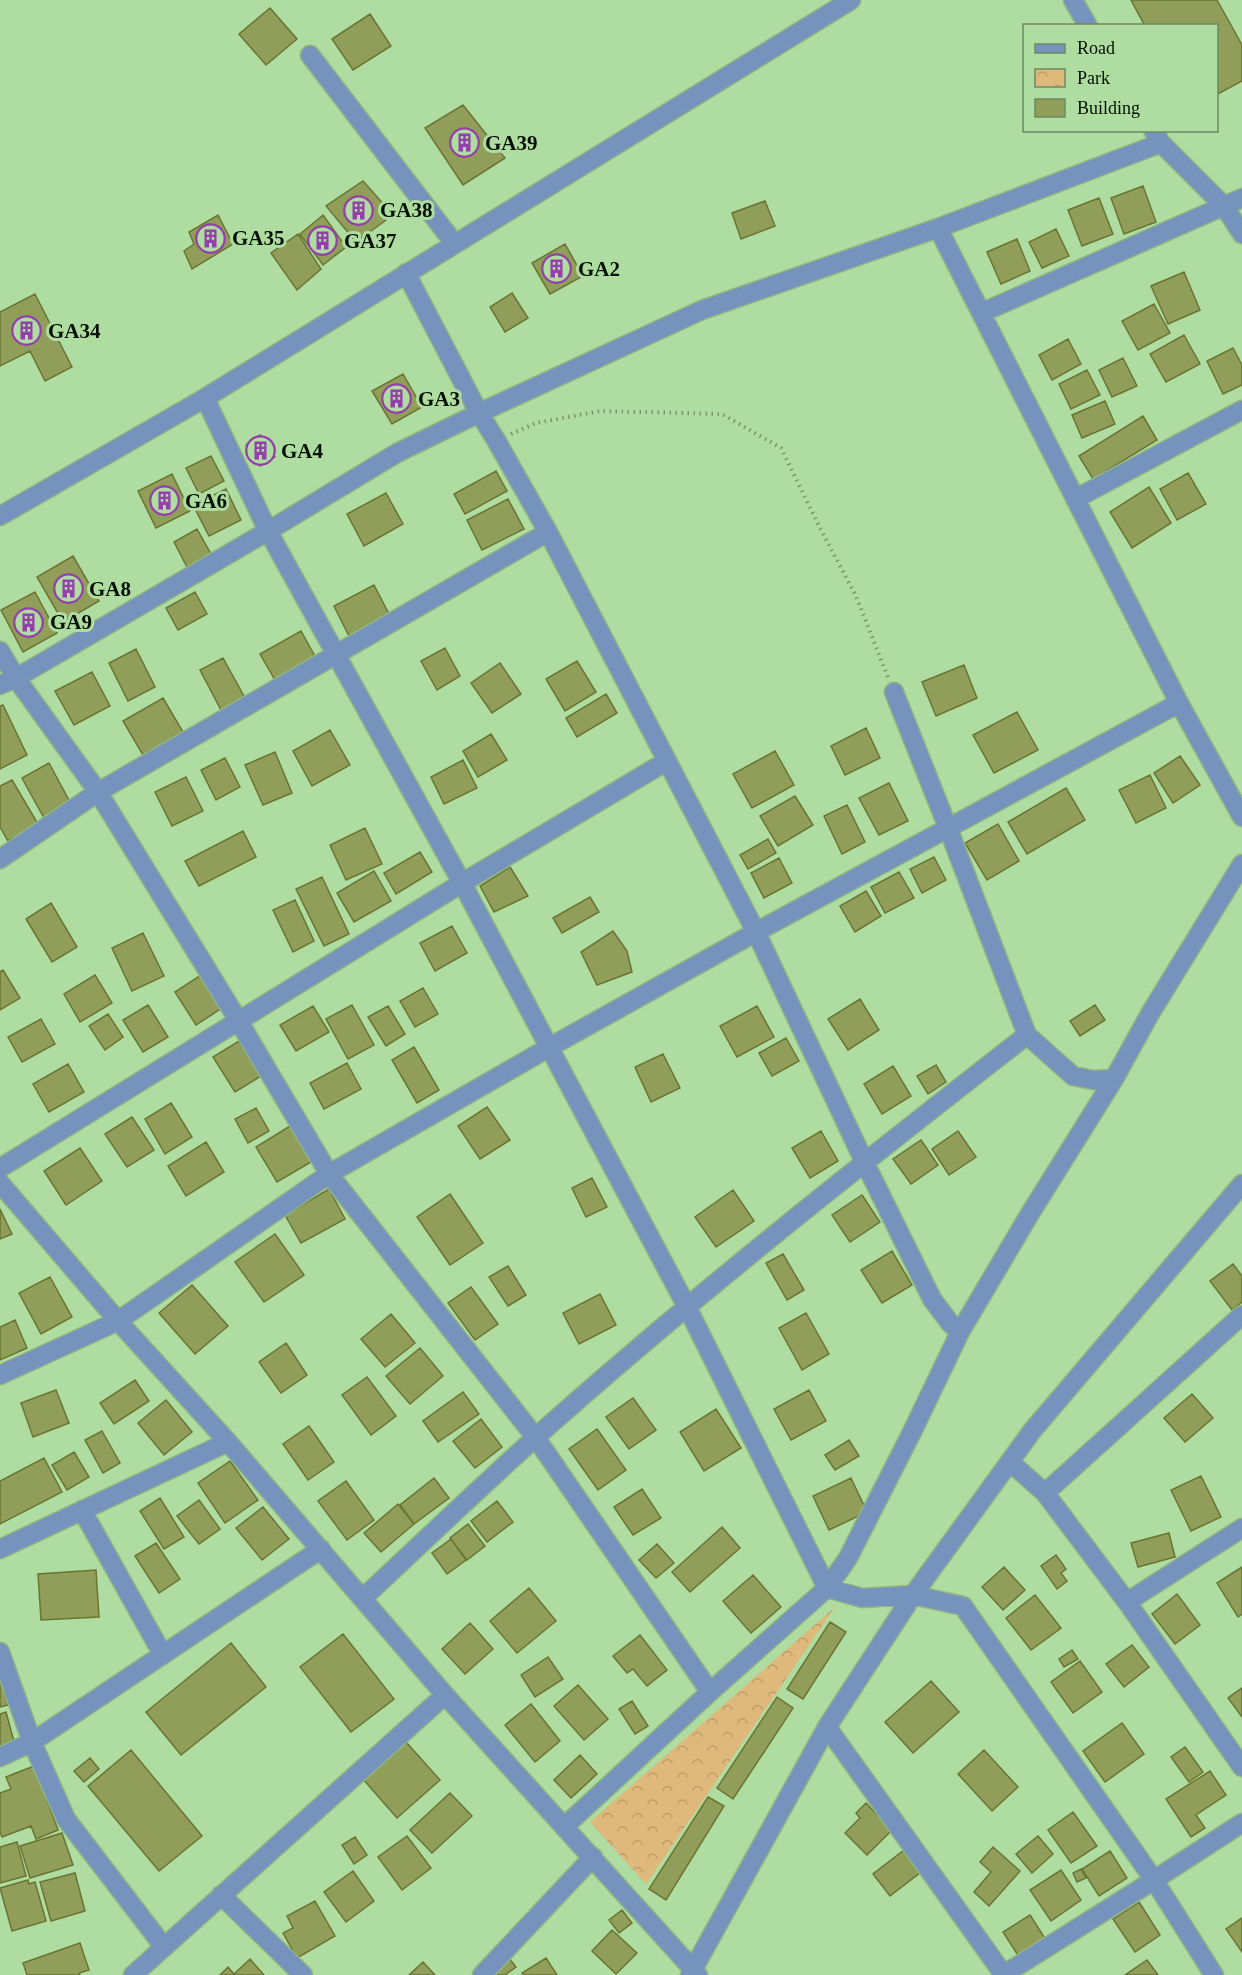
<svg xmlns="http://www.w3.org/2000/svg" width="1242" height="1975" font-family="'Times New Roman',serif">
	<style>
		.park { fill: url(#park-crowns) }
		.building { fill: #919e59; stroke: #697531; stroke-width: 1.5 }
		.lines { fill: none; stroke-linecap: round; stroke-linejoin: round }
		.minor-casing { stroke: #90b783; stroke-width: 21 }
		.path { stroke: #76996b; stroke-width: 4; stroke-dasharray: 1.5 4.5; stroke-linecap: butt }
		.minor { stroke: #7693be; stroke-width: 18 }
		.labels { text-anchor: middle; dominant-baseline: central; stroke-width: 6; stroke-linejoin: round; paint-order: stroke }
		.poi-label { font-size: 21px; font-weight: bold; fill: #021000; stroke: #afdca0; text-anchor: start }
	</style>
	<defs>
		<pattern id="park-crowns" width="20" height="18" patternUnits="userSpaceOnUse" patternTransform="scale(1.5)"><rect width="20" height="18" fill="#dfb87b"/><path d="M2 6a3 3 0 1 1 6 0M12 15a3 3 0 1 1 6 0" fill="none" stroke="#be9d69"/></pattern>
	</defs>
	<rect width="100%" height="100%" fill="#afdca0"/>
	<path class="park" d="M835 1607 646 1884 590 1822Z"/>
	<path class="building" d="M1131 0H1217L1242 45V81L1216 95V26H1145Z
		M270 8 297 39 266 65 239 34Z
		M370 14 391 46 353 70 332 39Z
		M463 105 505 158 463 185 425 128Z
		M363 181 393 215 356 242 326 206Z
		M1143 186 1156 222 1124 234 1111 198Z
		M1099 198 1113 234 1082 246 1068 210Z
		M765 201 775 226 741 239 732 213Z
		M218 215 233 244 192 269 184 251 194 244 189 232Z
		M323 215 346 247 323 265 300 234Z
		M1056 229 1069 256 1042 268 1029 242Z
		M298 234 321 269 297 290 271 253Z
		M1017 239 1030 271 1001 284 987 252Z
		M565 244 583 276 550 294 532 263Z
		M1184 272 1200 310 1168 324 1151 286Z
		M512 293 528 318 505 332 490 307Z
		M35 294 72 367 45 381 30 351 0 366V312Z
		M1154 304 1170 333 1138 350 1122 321Z
		M1184 335 1200 364 1166 382 1150 354Z
		M1068 339 1081 364 1052 380 1039 355Z
		M1233 348 1242 365V385L1223 394 1207 361Z
		M1123 358 1137 386 1112 397 1099 370Z
		M1087 370 1100 395 1071 409 1059 384Z
		M403 374 422 407 392 424 372 391Z
		M1105 401 1115 424 1082 438 1072 415Z
		M1143 416 1157 440 1093 479 1079 456Z
		M260 435 275 457 260 466 246 445Z
		M211 456 224 481 199 494 186 468Z
		M496 471 507 491 465 514 454 494Z
		M1188 473 1206 504 1177 520 1160 489Z
		M172 474 190 511 156 528 138 491Z
		M1149 487 1171 523 1132 548 1110 512Z
		M226 489 241 520 209 536 193 505Z
		M386 493 403 524 364 546 347 514Z
		M508 499 524 529 482 550 467 520Z
		M197 529 211 554 187 567 174 542Z
		M73 556 99 601 63 622 37 577Z
		M374 585 390 616 349 636 334 606Z
		M35 592 57 633 23 652 1 610Z
		M195 592 207 614 178 630 166 608Z
		M301 631 316 658 275 680 260 654Z
		M445 648 460 676 437 690 421 661Z
		M136 649 155 687 128 701 109 663Z
		M223 658 245 698 221 710 200 670Z
		M577 661 596 692 565 711 546 679Z
		M500 663 521 694 492 713 471 683Z
		M964 665 977 698 936 716 922 682Z
		M92 672 110 706 74 725 55 691Z
		M606 694 617 713 577 737 566 718Z
		M163 698 183 732 143 755 123 721Z
		M3 705 27 755 0 769V706Z
		M1017 712 1038 750 994 773 973 735Z
		M866 728 880 758 845 775 831 746Z
		M330 730 350 765 312 786 293 751Z
		M491 734 507 760 478 777 463 751Z
		M775 751 794 785 752 808 733 774Z
		M275 752 292 793 263 805 245 765Z
		M1180 756 1200 785 1173 803 1154 773Z
		M225 758 240 787 216 800 201 770Z
		M463 760 477 788 444 804 431 777Z
		M49 763 71 804 44 818 22 778Z
		M1150 775 1166 808 1136 823 1119 790Z
		M186 777 203 811 172 826 155 792Z
		M12 780 38 824 8 841 0 827V786Z
		M889 783 908 821 879 835 859 798Z
		M1066 788 1085 820 1027 854 1008 822Z
		M795 796 813 825 778 846 760 816Z
		M847 805 865 842 842 854 824 816Z
		M998 824 1019 861 987 880 965 843Z
		M365 828 382 864 346 880 330 845Z
		M243 831 256 857 199 886 185 861Z
		M768 839 776 853 748 869 740 855Z
		M420 852 432 872 396 894 384 873Z
		M934 857 946 880 922 893 910 869Z
		M779 858 792 883 764 898 751 873Z
		M510 867 528 896 494 912 480 886Z
		M374 871 391 901 354 922 337 893Z
		M899 872 914 898 885 913 871 887Z
		M322 877 349 934 324 946 296 889Z
		M866 891 881 916 855 932 840 906Z
		M590 897 599 912 562 933 553 918Z
		M295 900 314 941 293 952 273 910Z
		M51 903 77 947 52 962 26 919Z
		M452 926 467 953 435 971 420 943Z
		M613 931 627 951 632 972 597 985 581 952Z
		M143 933 164 976 132 991 112 948Z
		M3 970 20 998 0 1010V972Z
		M95 975 112 1003 80 1022 64 994Z
		M201 975 222 1008 196 1025 175 992Z
		M423 988 438 1014 415 1027 400 1001Z
		M860 999 879 1030 848 1050 828 1019Z
		M148 1005 168 1037 143 1052 123 1020Z
		M352 1005 374 1045 348 1059 326 1019Z
		M1095 1005 1105 1020 1080 1036 1070 1021Z
		M313 1006 329 1032 296 1051 280 1025Z
		M388 1006 405 1034 386 1046 368 1017Z
		M757 1006 774 1037 737 1057 720 1026Z
		M108 1014 123 1037 105 1050 89 1026Z
		M41 1019 55 1044 22 1062 8 1037Z
		M786 1038 799 1061 772 1076 759 1053Z
		M239 1041 261 1076 235 1092 213 1057Z
		M414 1047 439 1090 417 1103 392 1060Z
		M663 1054 680 1088 651 1102 635 1067Z
		M347 1063 361 1089 324 1109 310 1083Z
		M68 1064 84 1092 49 1112 33 1084Z
		M936 1065 946 1082 928 1094 917 1076Z
		M893 1066 911 1096 882 1114 864 1084Z
		M171 1103 192 1137 165 1154 145 1119Z
		M487 1107 510 1140 480 1159 458 1126Z
		M256 1108 269 1131 248 1143 235 1119Z
		M132 1117 154 1150 127 1167 105 1134Z
		M290 1126 311 1162 277 1182 256 1147Z
		M821 1131 838 1161 810 1178 792 1148Z
		M958 1131 976 1157 949 1175 932 1149Z
		M921 1140 938 1165 911 1184 893 1159Z
		M206 1142 224 1172 186 1196 168 1166Z
		M80 1148 102 1181 66 1205 44 1171Z
		M592 1178 607 1207 586 1217 572 1188Z
		M329 1189 345 1219 301 1243 285 1215Z
		M733 1190 754 1221 716 1247 695 1217Z
		M450 1194 483 1243 450 1265 417 1217Z
		M862 1195 880 1222 850 1242 832 1215Z
		M0 1209 12 1234 0 1239Z
		M275 1234 304 1275 264 1302 235 1262Z
		M892 1251 912 1285 882 1303 861 1270Z
		M783 1254 804 1290 787 1300 766 1263Z
		M1233 1264 1242 1276V1302L1232 1310 1210 1281Z
		M508 1266 526 1295 508 1306 489 1277Z
		M50 1277 72 1317 41 1334 19 1293Z
		M192 1285 228 1326 195 1354 159 1313Z
		M471 1287 498 1324 475 1340 448 1303Z
		M600 1294 616 1325 579 1344 563 1313Z
		M806 1313 829 1354 802 1370 779 1328Z
		M391 1314 415 1343 385 1367 361 1339Z
		M15 1320 27 1348 0 1360V1327Z
		M286 1343 307 1375 281 1393 259 1362Z
		M420 1348 443 1376 410 1404 386 1376Z
		M367 1377 396 1416 371 1435 342 1395Z
		M135 1380 149 1401 114 1424 100 1403Z
		M56 1390 69 1423 33 1437 21 1403Z
		M809 1390 826 1421 791 1440 774 1409Z
		M463 1392 479 1414 438 1442 423 1421Z
		M1192 1394 1213 1418 1185 1442 1164 1418Z
		M633 1398 656 1430 629 1449 606 1417Z
		M166 1400 192 1432 164 1455 138 1423Z
		M716 1409 741 1448 704 1471 680 1432Z
		M481 1419 502 1447 475 1468 453 1441Z
		M309 1426 334 1462 308 1480 283 1444Z
		M597 1429 626 1470 598 1490 569 1449Z
		M102 1431 120 1463 103 1473 85 1440Z
		M849 1440 859 1456 835 1470 825 1455Z
		M74 1452 89 1477 67 1490 52 1465Z
		M44 1458 62 1492 0 1524V1481Z
		M230 1461 258 1500 225 1523 198 1483Z
		M1201 1476 1221 1517 1191 1531 1171 1490Z
		M434 1478 449 1498 414 1524 400 1505Z
		M851 1478 867 1512 829 1530 813 1496Z
		M346 1481 374 1520 347 1540 318 1501Z
		M642 1489 661 1518 633 1535 614 1507Z
		M160 1498 184 1537 164 1549 140 1511Z
		M199 1500 220 1529 199 1544 177 1516Z
		M497 1501 513 1522 487 1542 471 1521Z
		M398 1504 414 1524 381 1552 364 1533Z
		M263 1507 289 1539 262 1560 236 1528Z
		M468 1524 485 1546 467 1560 450 1538Z
		M722 1527 740 1548 690 1592 672 1572Z
		M1169 1533 1175 1557 1138 1567 1131 1543Z
		M451 1539 466 1560 447 1574 432 1553Z
		M156 1543 180 1579 159 1593 135 1556Z
		M657 1544 674 1563 656 1578 639 1560Z
		M1056 1555 1066 1569 1061 1573 1067 1581 1057 1589 1041 1566Z
		M1004 1567 1025 1590 1003 1610 982 1587Z
		M1242 1567V1614L1238 1617 1217 1583Z
		M96 1570 99 1617 41 1620 38 1574Z
		M753 1575 781 1607 751 1633 723 1601Z
		M529 1588 556 1621 517 1653 490 1621Z
		M1177 1594 1200 1625 1175 1644 1152 1614Z
		M1035 1595 1061 1628 1031 1650 1006 1618Z
		M830 1622 846 1632 803 1699 787 1689Z
		M470 1623 493 1649 465 1674 442 1649Z
		M343 1634 394 1699 351 1732 300 1667Z
		M640 1635 667 1670 647 1686 633 1669 627 1673 613 1656Z
		M231 1643 266 1687 181 1755 146 1712Z
		M1132 1645 1149 1667 1124 1687 1106 1664Z
		M1072 1650 1078 1659 1064 1667 1059 1659Z
		M548 1657 563 1679 535 1697 521 1675Z
		M1080 1661 1102 1692 1073 1713 1051 1682Z
		M0 1675 8 1705 0 1707Z
		M931 1681 959 1712 913 1753 885 1722Z
		M578 1685 608 1719 584 1740 554 1706Z
		M1242 1688V1717L1228 1698Z
		M777 1697 793 1708 733 1799 717 1788Z
		M632 1701 648 1726 635 1734 619 1709Z
		M531 1704 560 1741 535 1762 505 1725Z
		M6 1712 15 1745 0 1750V1714Z
		M1122 1723 1144 1754 1105 1782 1083 1751Z
		M406 1742 440 1780 397 1818 363 1779Z
		M1185 1747 1203 1772 1189 1782 1171 1757Z
		M131 1750 202 1836 159 1871 88 1786Z
		M984 1750 1018 1787 992 1811 958 1774Z
		M580 1755 597 1774 571 1798 554 1780Z
		M90 1758 99 1769 84 1782 74 1771Z
		M34 1766 58 1830 36 1839 31 1826 2 1837 0 1832V1793L11 1789 6 1777Z
		M1210 1771 1226 1795 1196 1815 1205 1828 1191 1837 1166 1799Z
		M450 1793 472 1816 432 1853 410 1830Z
		M708 1797 724 1806 666 1900 649 1889Z
		M866 1803 892 1830 867 1855 845 1833 860 1818 856 1813Z
		M1073 1812 1097 1846 1071 1863 1048 1830Z
		M62 1833 73 1865 30 1878 20 1846Z
		M407 1836 431 1868 402 1890 378 1857Z
		M1038 1836 1053 1854 1032 1873 1016 1854Z
		M355 1837 367 1855 354 1864 342 1845Z
		M17 1842 26 1876 0 1883V1847Z
		M993 1847 1020 1871 989 1906 974 1892 991 1872 980 1862Z
		M904 1850 921 1872 890 1896 873 1874Z
		M1110 1851 1127 1878 1099 1896 1082 1869Z
		M1081 1869 1086 1878 1077 1882 1073 1873Z
		M1061 1870 1081 1900 1051 1921 1030 1890Z
		M353 1871 374 1901 346 1922 324 1892Z
		M75 1873 85 1911 51 1921 40 1882Z
		M28 1880 29 1884 35 1882 46 1921 12 1931 0 1888Z
		M315 1901 335 1936 297 1958 283 1933 293 1928 287 1916Z
		M1139 1902 1160 1935 1135 1952 1113 1919Z
		M622 1910 632 1923 619 1933 609 1920Z
		M1030 1915 1046 1940 1019 1957 1003 1932Z
		M1242 1918V1952L1226 1929Z
		M612 1930 637 1953 616 1974 592 1951Z
		M80 1943 89 1970 79 1973 80 1975H27L23 1963Z
		M508 1957 516 1967 505 1975H487Z
		M546 1958 557 1975H523L522 1973Z
		M250 1959 264 1975H220L228 1967 234 1974Z
		M1147 1960 1158 1975H1125Z
		M423 1962 435 1975H409Z"/>
	<g class="lines">
		<defs>
			<path id="minor" d="M1073 0 1088 26
				M310 55 454 243
				M1153 130 1161 143 1224 206 1242 234
				M938 228 1179 703 1242 817
				M406 273 479 413 496 440 548 532 756 932 864 1161 932 1299 950 1323 960 1332
				M981 313 1242 198
				M205 398 268 531 462 883 687 1307 827 1588 862 1598 913 1595 963 1606 1154 1880 1214 1975
				M1075 499 1242 410
				M0 516 205 398 851 0
				M0 651 16 678 98 792 238 1020 329 1174 536 1438 710 1692
				M0 685 16 678 268 531 397 453 479 413 702 310 938 228 1161 143
				M894 692 948 828 1027 1035 1073 1076 1093 1080 1114 1079
				M0 859 98 792 548 532
				M0 1168 462 883 667 761
				M0 1183 118 1321 228 1442 445 1695 698 1975
				M0 1375 118 1321 329 1174 548 1048 756 932 1179 703
				M1010 1462 1045 1493 1127 1602 1242 1767
				M1045 1493 1242 1315
				M82 1510 163 1655
				M0 1549 228 1442
				M363 1598C421 1544 477 1490 536 1437 694 1296 860 1165 1027 1035
				M1127 1602 1242 1528
				M0 1652 32 1742 66 1819 164 1947
				M827 1727 1004 1975
				M0 1757 32 1742 50 1730 321 1549
				M565 1826 710 1692 827 1588 848 1558 912 1432 960 1332 1031 1212 1114 1079 1151 1012 1242 864
				M221 1895 303 1975
				M133 1975 445 1695
				M482 1975 593 1857
				M690 1975 827 1727 913 1595 1032 1431 1242 1184
				M1003 1975 1154 1880 1242 1823"/>
		</defs>
		<use href="#minor" class="minor-casing"/>
		<path class="path" d="M511 434 536 423 600 411 722 414 781 448 821 530 855 594 888 677"/>
		<use href="#minor" class="minor"/>
	</g>
	<defs>
		<symbol id="building-ring" viewBox="-11 -11 22 22"><circle r="9.5" fill="#afdca0" stroke="#943fac" stroke-width="1.5"/><path d="M-4-6H4V6H1V3H-1V6H-4ZM-2.5-4.3h1.7v1.8h-1.7ZM.8-4.3h1.7v1.8H.8ZM-2.5-1h1.7V.8h-1.7ZM.8-1h1.7V.8H.8Z" fill="#943fac"/></symbol>
	</defs>
	<g fill-rule="evenodd">
		<use href="#building-ring" x="448" y="126" width="33" height="33"/>
		<use href="#building-ring" x="342" y="194" width="33" height="33"/>
		<use href="#building-ring" x="194" y="222" width="33" height="33"/>
		<use href="#building-ring" x="306" y="224" width="33" height="33"/>
		<use href="#building-ring" x="540" y="252" width="33" height="33"/>
		<use href="#building-ring" x="10" y="314" width="33" height="33"/>
		<use href="#building-ring" x="380" y="382" width="33" height="33"/>
		<use href="#building-ring" x="244" y="434" width="33" height="33"/>
		<use href="#building-ring" x="148" y="484" width="33" height="33"/>
		<use href="#building-ring" x="52" y="572" width="33" height="33"/>
		<use href="#building-ring" x="12" y="606" width="33" height="33"/>
	</g>
	<g class="labels">
		<g class="poi-label">
			<text x="485" y="143">GA39</text>
			<text x="380" y="210">GA38</text>
			<text x="232" y="238">GA35</text>
			<text x="344" y="241">GA37</text>
			<text x="578" y="269">GA2</text>
			<text x="48" y="331">GA34</text>
			<text x="418" y="399">GA3</text>
			<text x="281" y="451">GA4</text>
			<text x="185" y="501">GA6</text>
			<text x="89" y="589">GA8</text>
			<text x="50" y="622">GA9</text>
		</g>
	</g>
	<rect x="1023" y="24" width="195" height="108" fill="#afdca0" stroke="#6a8a60" stroke-width="1.5"/>
	<rect x="1035" y="44" width="30" height="9" fill="#7693be" stroke="#6a8a60" stroke-width="1.5"/>
	<text x="1077" y="54" font-size="18" fill="#021000">Road</text>
	<rect x="1035" y="69" width="30" height="18" fill="url(#park-crowns)" stroke="#6a8a60" stroke-width="1.5"/>
	<text x="1077" y="84" font-size="18" fill="#021000">Park</text>
	<rect x="1035" y="99" width="30" height="18" fill="#919e59" stroke="#6a8a60" stroke-width="1.5"/>
	<text x="1077" y="114" font-size="18" fill="#021000">Building</text>
</svg>
